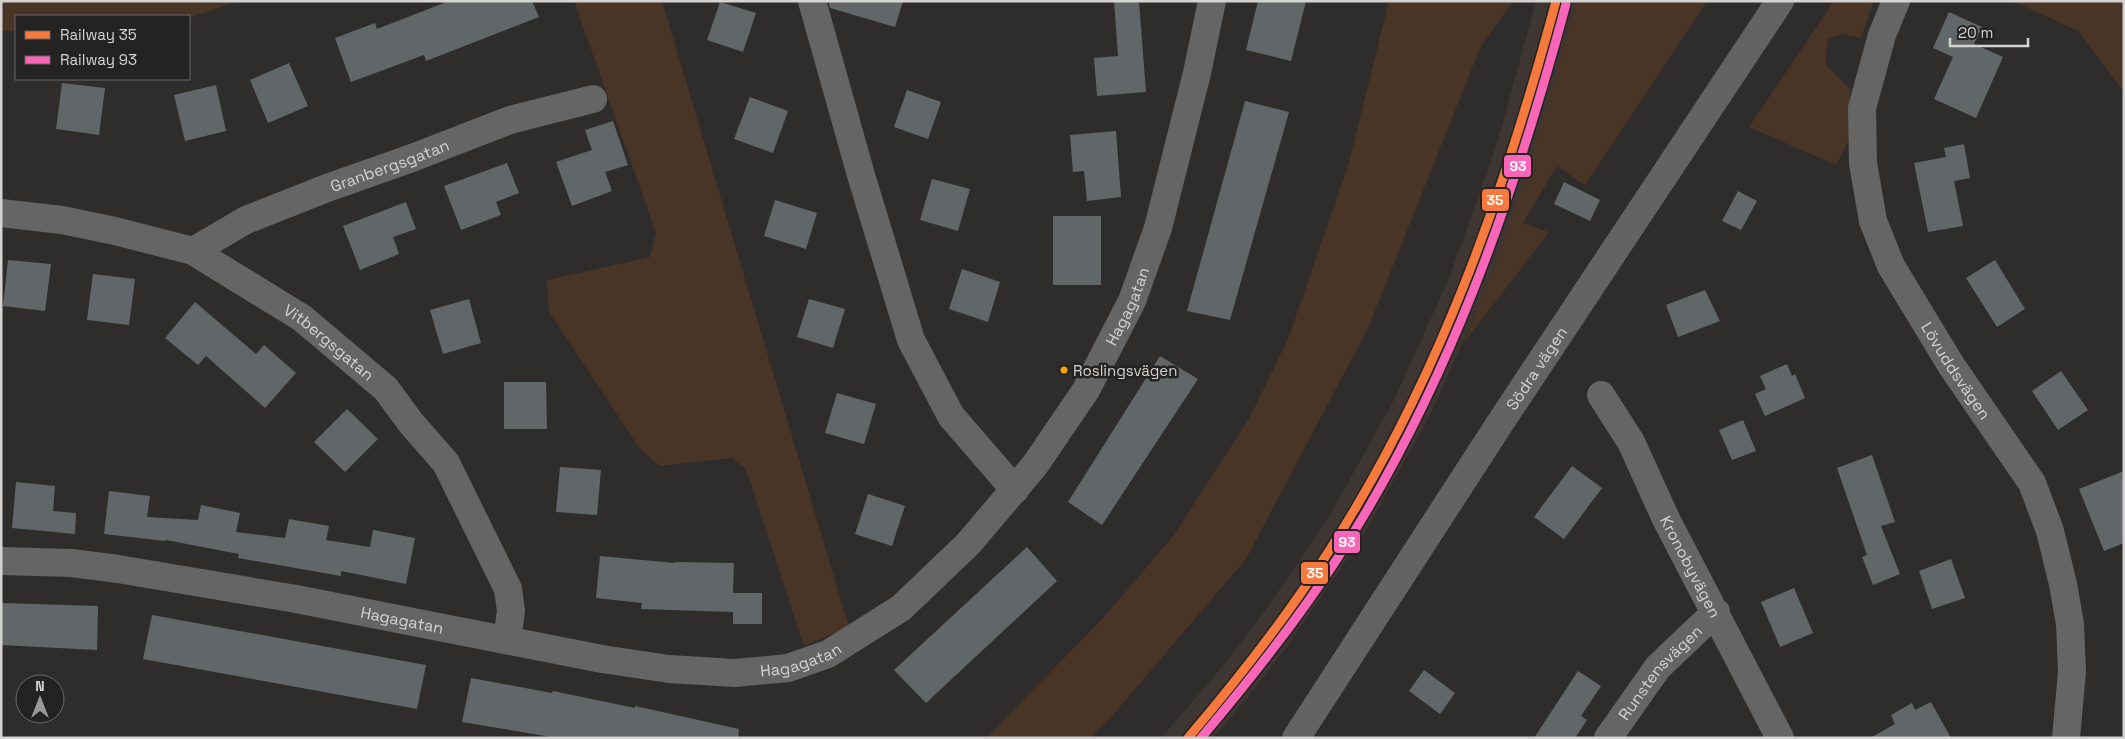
<svg xmlns="http://www.w3.org/2000/svg" width="2125" height="739" font-family="'Space Grotesk',sans-serif">
	<style>
		.built { fill: #3d3632 }
		.green { fill: #483526 }
		.building { fill: #616768 }
		.lines { fill: none; stroke-linecap: round; stroke-linejoin: round }
		.minor { stroke: #656565; stroke-width: 28 }
		.highway { stroke: #646362; stroke-width: 28 }
		.rail-1-casing { stroke: #252321; stroke-width: 12 }
		.rail-2-casing { stroke: #252321; stroke-width: 12 }
		.rail-1 { stroke: #f6793e; stroke-width: 9 }
		.rail-2 { stroke: #fa66b7; stroke-width: 9 }
		.bus-dot { fill: #f7a600; stroke: #252321; stroke-width: 2 }
		.labels { text-anchor: middle; dominant-baseline: central; stroke-width: 5; stroke-linejoin: round; paint-order: stroke }
		.bus-label { font-size: 15px; fill: #d5d3d2; stroke: #252321; text-anchor: start }
		.street-label { font-size: 16px; fill: #d5d3d2; stroke: #252321 }
		.line-badge { stroke: #252321; stroke-width: 2 }
		.badge-label { font-size: 14px; text-anchor: middle; font-weight: bold; fill: #fff }
	</style>
	<rect width="100%" height="100%" fill="#2e2d2c"/>
	<path class="built" d="M1536 1H1576L1536 149 1512 218 1485 292 1430 415 1364 534 1288 645 1248 697 1213 738H1161L1217 673 1257 622 1305 553 1331 513 1395 398 1449 278 1475 206 1499 137Z"/>
	<path class="green" d="M1 1H239L189 18V16H16V31H1Z
		M574 1H662L849 627 804 646 746 469 732 458 660 466 640 449 549 312 547 280 650 257 656 233Z
		M1389 1H1513L1480 48 1368 328 1246 559 1112 716 1090 738H986L1105 616 1174 535 1250 417 1288 339 1348 166Z
		M1576 1H1707L1585 185 1557 166 1523 223 1549 232 1463 344C1511 232 1545 119 1576 1Z
		M1834 1H1874L1861 38 1841 34 1828 38 1825 64 1850 89V138L1836 165 1749 127Z
		M2013 1H2124V92L2078 31Z"/>
	<path class="building" d="M449 1H532L539 17 426 61 424 55 351 82 335 38 375 23 377 29Z
		M828 1H903L895 27 830 8Z
		M1114 1H1139L1146 92 1097 96 1094 58 1118 56Z
		M1258 1H1306L1291 61 1246 50Z
		M720 2 756 13 743 52 707 40Z
		M1949 12 1982 27 1974 44 2003 57 1976 118 1934 99 1953 57 1933 48Z
		M289 63 308 106 268 123 250 80Z
		M62 83 105 88 99 135 56 129Z
		M216 85 226 131 185 141 174 95Z
		M907 90 941 102 928 139 894 127Z
		M750 97 788 111 773 153 734 139Z
		M1245 101 1289 112 1230 320 1187 311Z
		M613 121 628 165 605 172 612 191 572 206 556 162 592 150 585 130Z
		M1116 131 1121 197 1087 201 1084 171 1073 172 1070 135Z
		M1964 144 1970 178 1954 181 1963 226 1928 232 1914 163 1946 157 1944 148Z
		M507 163 519 193 496 202 501 215 461 230 444 186Z
		M932 179 970 189 958 231 920 220Z
		M1564 182 1600 200 1590 221 1554 204Z
		M1738 191 1757 201 1741 230 1722 221Z
		M775 200 817 213 806 249 764 236Z
		M406 202 416 229 393 237 399 254 360 270 343 226Z
		M1053 216H1101V285H1053Z
		M8 260 51 264 45 311 3 306Z
		M1995 260 2025 309 1997 327 1966 278Z
		M962 269 1000 282 988 322 949 309Z
		M93 274 135 279 129 325 87 320Z
		M1705 290 1720 321 1678 337 1666 305Z
		M469 299 481 343 443 354 430 310Z
		M809 299 845 309 833 348 797 337Z
		M195 302 256 354 264 345 296 373 265 408 206 356 198 365 165 338Z
		M1160 356 1198 379 1102 525 1068 502Z
		M1787 364 1792 376 1795 374 1805 398 1765 416 1755 394 1766 389 1760 376Z
		M2061 371 2088 410 2058 430 2032 391Z
		M504 382H546L547 429H504Z
		M837 393 876 404 864 444 825 433Z
		M347 409 378 439 345 472 314 442Z
		M1743 420 1756 451 1732 460 1719 430Z
		M1872 455 1895 522 1881 526 1900 574 1873 585 1862 557 1867 555 1837 468Z
		M1572 466 1602 488 1564 539 1534 517Z
		M560 467 601 470 597 515 556 512Z
		M2124 471V543L2104 551 2079 489Z
		M16 482 55 486 53 511 76 513 75 534 12 528Z
		M109 491 150 496 147 517 198 520 201 505 240 513 236 532 285 538 289 519 329 526 326 540 370 547 373 530 415 538 406 584 341 571V576L238 558 239 554 166 540 165 541 104 534Z
		M868 494 905 506 892 546 855 534Z
		M1027 547 1057 581 926 703 894 670Z
		M600 556 675 563V562L734 563 733 593H762V624H733V612L641 609 642 603 596 598Z
		M1951 559 1965 598 1932 609 1919 571Z
		M1794 588 1813 633 1780 647 1761 602Z
		M1 603 98 606 97 650 1 645Z
		M152 615 426 665 417 709 143 659Z
		M1424 670 1455 693 1440 714 1409 691Z
		M1578 671 1601 686 1581 716 1587 720 1575 738H1534Z
		M471 678 552 693 553 691 635 708V706L739 729 738 738H557L462 722Z
		M1931 702 1951 738H1870L1895 724 1891 715 1912 703 1915 710Z"/>
	<g class="lines">
		<g class="minor">
			<path d="M812 1 861 175 911 340 951 416 1015 490"/>
			<path id="s1" d="M1896 1 1882 35 1862 108 1863 163 1873 221 1891 266 1951 365 2032 483 2050 531 2063 584 2070 624 2072 672 2066 738"/>
			<path id="s2" d="M1 213 62 220 115 231 193 251 302 318 386 389 411 423 446 463 508 589 511 611 507 640"/>
			<path id="s3" d="M193 251 246 220 327 188 412 158 510 120 593 99"/>
			<path id="s4" d="M1601 395 1631 442 1666 519 1780 738"/>
			<path id="s5" d="M1 561 72 563 118 569 296 599 602 659 669 669 735 673 788 668 828 654 901 608 968 544 1035 465 1086 390 1132 301 1158 228 1197 73 1212 1"/>
			<path id="s6" d="M1608 738 1658 667 1716 612"/>
		</g>
		<path class="highway" id="s7" d="M1296 738 1502 420 1780 1"/>
		<defs>
			<path id="rail-1" d="M1188 738C1239 678 1287 617 1329 551 1438 382 1504 195 1556 1"/>
			<path id="rail-2" d="M1201 738C1250 680 1296 622 1337 559 1447 389 1514 198 1566 4"/>
		</defs>
		<use href="#rail-1" class="rail-1-casing"/>
		<use href="#rail-2" class="rail-2-casing"/>
		<use href="#rail-1" class="rail-1"/>
		<use href="#rail-2" class="rail-2"/>
	</g>
	<circle class="bus-dot" cx="1064" cy="370" r="4.5"/>
	<g class="labels">
		<g class="bus-label">
			<text x="1073" y="370">Roslingsvägen</text>
		</g>
		<g class="street-label">
			<text stroke="none"><textPath href="#s3" startOffset="215">Granbergsgatan</textPath></text>
			<text stroke="none"><textPath href="#s5" startOffset="1306">Hagagatan</textPath></text>
			<text stroke="none"><textPath href="#s2" startOffset="360">Vitbergsgatan</textPath></text>
			<text stroke="none"><textPath href="#s7" startOffset="441">Södra vägen</textPath></text>
			<text stroke="none"><textPath href="#s1" startOffset="398">Lövuddsvägen</textPath></text>
			<text stroke="none"><textPath href="#s4" startOffset="194">Kronobyvägen</textPath></text>
			<text stroke="none"><textPath href="#s5" startOffset="406">Hagagatan</textPath></text>
			<text stroke="none"><textPath href="#s5" startOffset="811">Hagagatan</textPath></text>
			<text stroke="none"><textPath href="#s6" startOffset="84">Runstensvägen</textPath></text>
		</g>
	</g>
	<g class="line-badge">
		<rect x="1503" y="154" width="29" height="24" rx="5" fill="#fa66b7"/>
		<rect x="1481" y="188" width="29" height="24" rx="5" fill="#f6793e"/>
		<rect x="1333" y="530" width="28" height="24" rx="5" fill="#fa66b7"/>
		<rect x="1300" y="561" width="29" height="24" rx="5" fill="#f6793e"/>
	</g>
	<g class="badge-label">
		<text x="1518" y="171">93</text>
		<text x="1495" y="205">35</text>
		<text x="1347" y="547">93</text>
		<text x="1315" y="578">35</text>
	</g>
	<rect width="2125" height="739" fill="none" stroke="#d5d3d2" stroke-width="5"/>
	<rect x="15" y="15" width="175" height="65" fill="#252321" stroke="#6b6968"/>
	<rect x="25" y="31" width="25" height="8" fill="#f6793e" stroke="#6b6968"/>
	<text x="60" y="40" font-size="15" fill="#d5d3d2">Railway 35</text>
	<rect x="25" y="56" width="25" height="8" fill="#fa66b7" stroke="#6b6968"/>
	<text x="60" y="65" font-size="15" fill="#d5d3d2">Railway 93</text>
	<g transform="translate(40 699)"><circle r="24" fill="#252321" stroke="#6b6968"/>
	<path d="M0-4L9 19L0 12L-9 19Z" fill="#9b9998"/>
	<text y="-8" font-size="14" font-weight="bold" text-anchor="middle" fill="#d5d3d2">N</text>
	</g>
	<path d="M1950 38v8h78v-8" fill="none" stroke="#d5d3d2" stroke-width="2.5"/>
	<text x="1958" y="38" font-size="15" fill="#d5d3d2" stroke="#252321" stroke-width="4" paint-order="stroke">20 m</text>
</svg>
